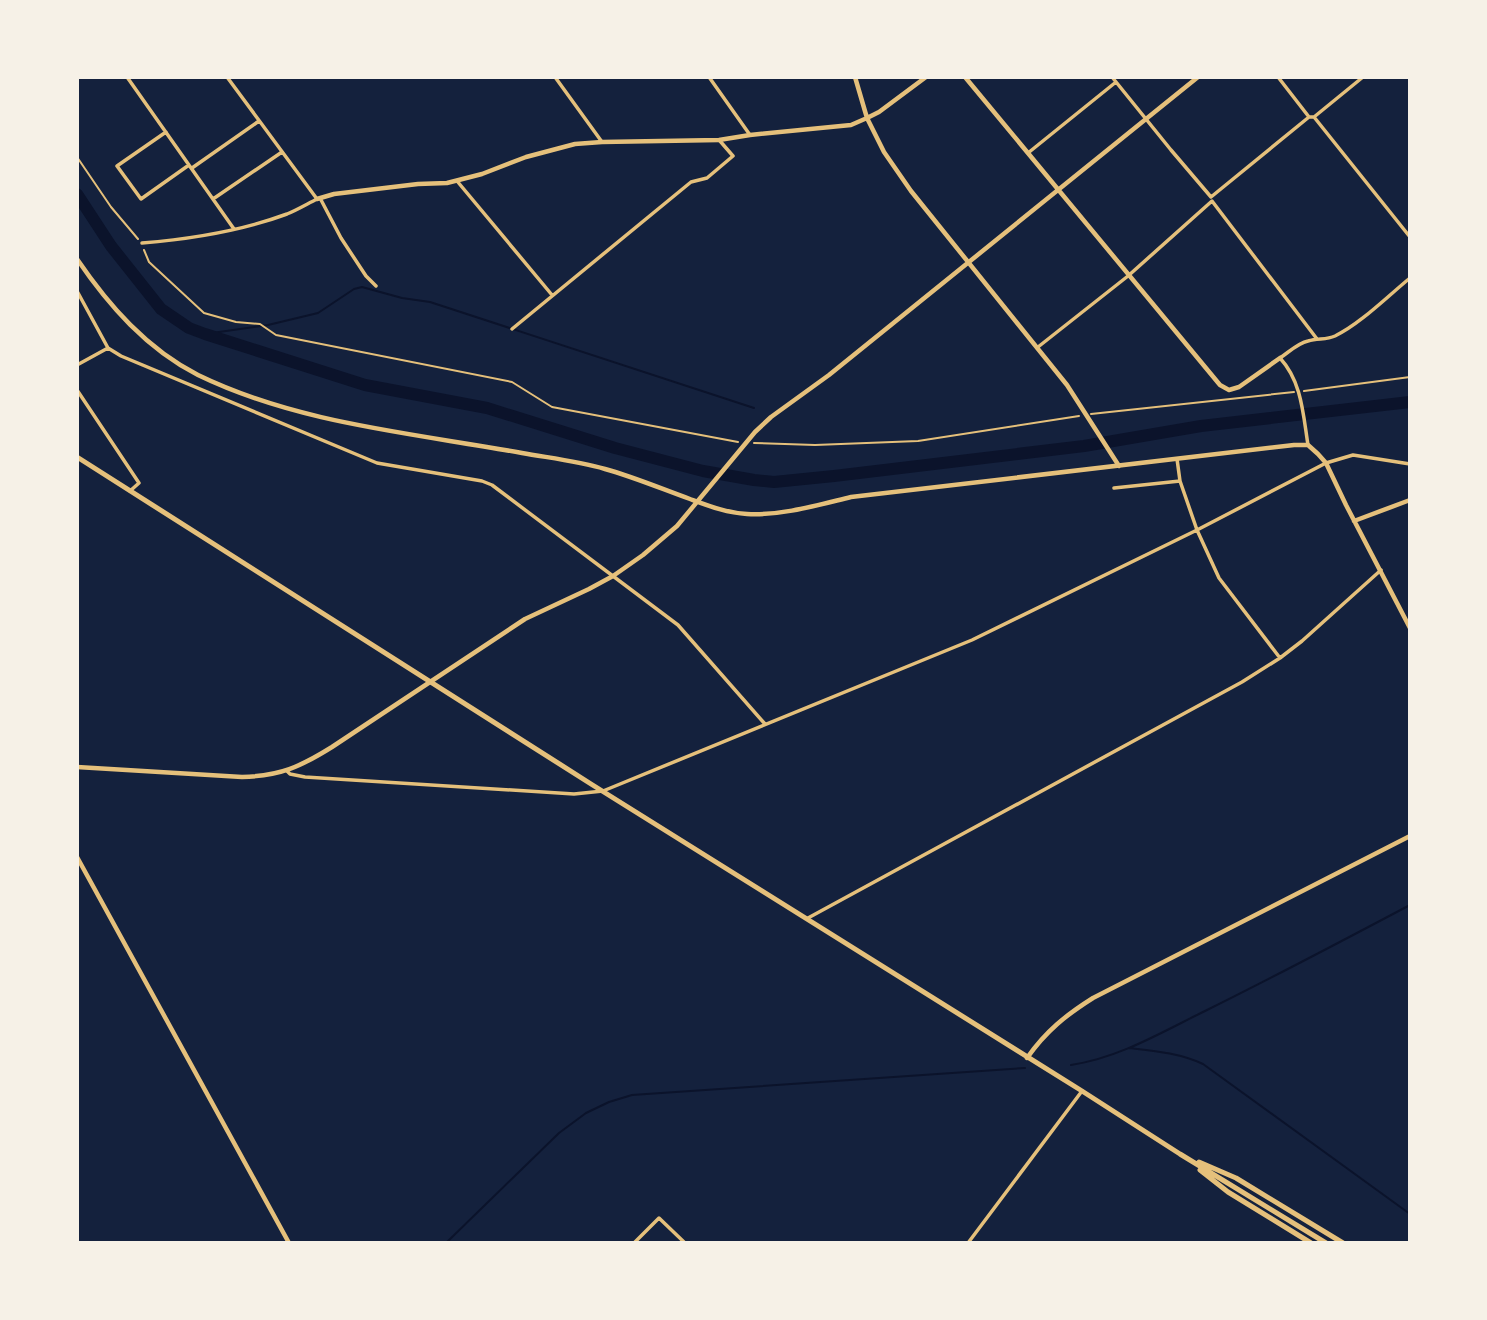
<svg xmlns="http://www.w3.org/2000/svg" width="1487" height="1320" font-family="'Zilla Slab',serif">
	<style>
		.lines { fill: none; stroke-linecap: round; stroke-linejoin: round }
		.stream { stroke: #0b132b; stroke-width: 2 }
		.river { stroke: #0b132b; stroke-width: 12 }
		.path { stroke: #e5c07b; stroke-width: 2 }
		.minor { stroke: #e5c07b; stroke-width: 3.5 }
		.tertiary { stroke: #e5c07b; stroke-width: 4.5 }
		.secondary { stroke: #e5c07b; stroke-width: 4.5 }
		.primary { stroke: #e5c07b; stroke-width: 5 }
	</style>
	<rect width="100%" height="100%" fill="#14213d"/>
	<g class="lines">
		<path class="stream" d="M205 334 268 325 318 313 354 289 362 287 402 298 430 302 754 408
			M1129 1048C1155 1051 1179 1053 1203 1064L1410 1214
			M1071 1065C1119 1058 1162 1032 1205 1011 1274 977 1342 941 1410 905
			M446 1243 559 1133 586 1113 609 1102 632 1095 1025 1068"/>
		<path class="river" d="M77 194 111 246 161 309 189 328 205 334 365 385 487 408 615 448 703 471 754 480 774 482 834 476 1084 446 1201 426 1410 402"/>
		<path class="path" d="M77 157 111 207 138 239
			M144 250 149 262 204 313 236 322 260 324 276 335 512 382 552 407 738 442
			M1304 391 1410 377
			M1091 414 1294 392
			M754 443 815 445 918 441 1079 416"/>
		<path class="minor" d="M127 77 234 229
			M555 77 602 142
			M709 77 750 135
			M1112 77 1171 150 1211 197
			M1278 77 1309 117H1314L1410 237
			M1314 117 1363 77
			M166 132 117 166 141 199 189 165
			M1028 153 1116 82
			M192 168 259 121
			M457 181 552 295
			M1211 197 1309 117
			M320 198 341 238 366 276 376 286
			M213 199 282 152
			M142 243C191 239 241 231 287 214 297 210 307 204 317 199L227 77
			M77 291 108 348 121 356 377 463 482 481 492 485 678 625 765 724
			M512 329 691 182 707 178 733 156 720 141
			M1038 347 1128 276 1212 201 1317 339
			M77 365 108 348
			M77 390 139 483 130 491
			M1308 445C1303 414 1302 382 1280 358 1289 352 1298 343 1308 341 1318 338 1326 340 1335 336 1360 324 1388 296 1410 278
			M1177 459 1180 481 1197 530 1219 578 1280 658
			M1114 488 1180 481
			M287 771 290 774 305 777 574 794 603 791 972 640 1197 530 1326 463 1353 455 1410 464
			M808 918 1242 682 1280 658 1302 641 1381 570
			M634 1243 659 1218 685 1243
			M968 1243 1082 1091"/>
		<path class="tertiary" d="M855 77 867 118 884 152 911 191 1067 385 1119 466
			M965 77 1220 385 1229 390 1239 387 1280 358
			M317 199 334 194 418 184 447 183 482 174 526 157 575 144 602 142 719 140 750 135 851 125 867 118 879 112 926 77
			M77 259C109 306 147 349 198 375 299 424 413 433 522 453 550 458 578 461 605 469 634 477 662 489 690 499 709 506 727 513 747 514 781 516 818 505 851 497L1294 445H1308L1318 454 1326 463 1346 505 1410 628
			M1354 521 1410 500
			M77 767 242 777C280 776 300 767 332 747L525 619 589 589 613 576 643 555 677 526 755 432 771 417 829 375 1198 77
			M1027 1058C1046 1031 1066 1015 1093 998L1410 836"/>
		<path class="secondary" d="M77 857 289 1243"/>
		<path class="primary" d="M77 457 591 784 1082 1091 1180 1154 1326 1243
			M1199 1162 1236 1178 1343 1243
			M1200 1170 1228 1192 1311 1243"/>
	</g>
	<rect width="1487" height="1320" fill="none" stroke="#f6f1e7" stroke-width="158"/>
</svg>
